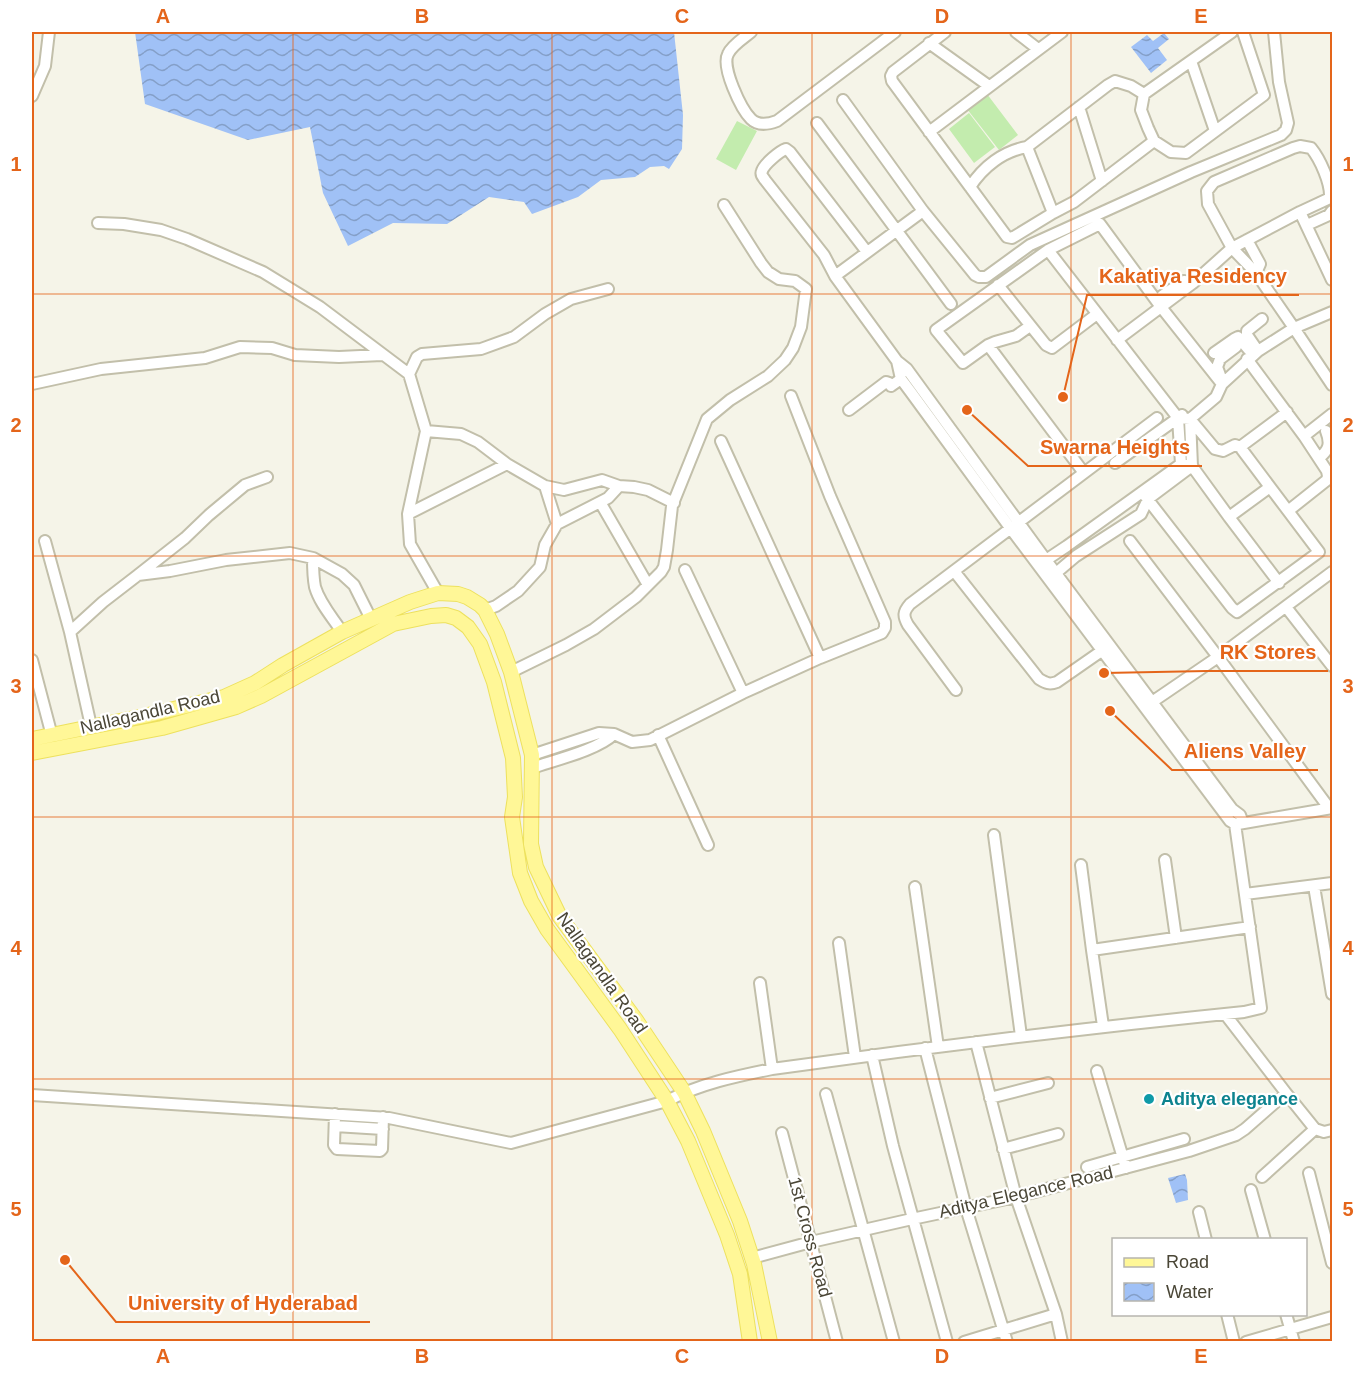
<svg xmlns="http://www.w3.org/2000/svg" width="1364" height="1373" font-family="Helvetica,sans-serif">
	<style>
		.park { fill: #c3ecae }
		.water { fill: url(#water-waves) }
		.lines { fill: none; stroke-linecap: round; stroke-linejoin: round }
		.minor-casing { stroke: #c2bfaa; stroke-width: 14 }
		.major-casing { stroke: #ede15e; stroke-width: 16 }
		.minor { stroke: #fff; stroke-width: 10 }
		.major { stroke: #fff797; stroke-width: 14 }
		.grid { fill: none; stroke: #e4651a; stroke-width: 1.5; stroke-opacity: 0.55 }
		.culture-dot { fill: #0f9aa8; stroke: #fff; stroke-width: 2 }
		.labels { text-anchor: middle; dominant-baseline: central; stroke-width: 4.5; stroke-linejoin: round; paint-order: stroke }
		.street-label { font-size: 18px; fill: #4a4636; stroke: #fff }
		.culture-label { font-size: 18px; font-weight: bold; fill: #0d838f; stroke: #fff; text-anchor: start }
		.leader { fill: none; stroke: #e4651a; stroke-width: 2 }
		.callout-dot { fill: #e4651a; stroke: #fff; stroke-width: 2 }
		.callout-label { font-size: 20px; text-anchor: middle; font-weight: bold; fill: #e4651a; stroke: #fff; stroke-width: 4.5; stroke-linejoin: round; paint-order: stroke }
		.neatline { fill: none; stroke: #e4651a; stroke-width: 2 }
		.grid-label { font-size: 20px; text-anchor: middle; font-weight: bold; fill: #e4651a }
	</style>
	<defs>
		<pattern id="water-waves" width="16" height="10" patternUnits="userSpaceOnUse" patternTransform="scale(1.5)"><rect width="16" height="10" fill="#a0c1f6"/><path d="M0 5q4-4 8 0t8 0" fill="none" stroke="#849fc8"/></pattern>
	</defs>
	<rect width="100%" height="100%" fill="#f5f4e8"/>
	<path class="park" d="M987 94 1018 135 999 150 967 109Z
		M969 113 995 147 974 163 949 129Z
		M737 121 757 131 736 170 716 159Z"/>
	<path class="water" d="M135 32H674L683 115 682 149 669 169 664 166 650 167 635 177 601 180 578 197 532 214 524 202 489 197 447 224 393 223 348 246 323 193 310 127 248 140 145 104Z
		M1164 33 1169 39 1158 48 1167 60 1151 73 1131 47 1147 35 1153 41Z
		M1185 1174 1187 1180 1188 1200 1176 1203 1168 1178Z"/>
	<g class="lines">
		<defs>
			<path id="minor" d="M751 32C744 38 732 45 728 54 721 67 741 109 751 119 758 126 769 124 777 121L895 32
				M945 32 893 72 891 76 892 81 1007 237 1012 238 1053 213 1074 202 1154 141 1171 152 1186 153 1264 95 1243 32
				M1016 32 1038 49
				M929 43 989 86
				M1191 61 1215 131
				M1144 94 1141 110 1148 128 1154 141
				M32 96 45 66 49 32
				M843 100 923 211 975 275 979 277H986L1030 245 1191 172 1281 135 1286 130 1288 123 1279 82 1274 32
				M1079 107 1102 181
				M817 123 951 304
				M929 132 1062 32
				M1027 147 1053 213
				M970 187C983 167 1003 151 1027 147L1108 85 1115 81 1131 86 1144 94 1232 32
				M1300 212 1330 198C1331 183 1320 159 1311 148L1300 146 1293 148 1214 182 1207 191 1208 204 1232 248 1256 273 1294 328 1332 312
				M98 223 124 224 161 230 187 239 263 272 320 307 409 374 426 431 408 514 410 544 438 593
				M1307 225 1329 215 1332 211
				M1247 240 1260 264 1256 273
				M867 252 790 152 786 149C780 151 764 164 762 171 760 175 763 177 765 180L824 255 835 276 897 361 907 369 1046 560 1232 809 1240 815 1243 823
				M835 276 923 211
				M998 285 1046 345 1052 348 1097 314
				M1162 296 1184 281 1193 283
				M1030 326 1016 336 995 342 988 345 963 363 936 330 1048 250
				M1117 340 1193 283 1232 248 1300 212 1332 280
				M988 345 1084 473
				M1258 351 1294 328 1332 385
				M1214 353 1234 339 1238 337 1249 350
				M1247 359 1304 436 1327 471 1328 476 1327 480 1288 511
				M409 374 417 357 422 354 481 349 514 337 545 314 571 299 608 289
				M1221 378 1217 367 1220 359 1236 347
				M32 384 101 369 205 358 240 347 272 348 295 355 339 357 382 355
				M849 410 886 382 889 383 891 386 901 379
				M1178 418 1048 250 1100 224 1161 307 1222 384
				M1304 436 1332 414
				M721 441 820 658
				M1240 447 1287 412
				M1319 458C1329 450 1331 444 1326 431
				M1115 463 1178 418 1190 419 1215 449 1223 451 1235 445 1240 447 1270 487 1229 517 1192 466 1190 419 1216 397 1222 384 1258 351 1247 335V331L1262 319
				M1181 464 1178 418 1182 415
				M545 486 564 490 602 480 619 486 634 487 648 490 674 503
				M1142 492 1232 608 1237 612 1319 552 1270 487
				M600 502 648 585
				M408 514 507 464 478 442 461 434 426 431
				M1229 517 1279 583
				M557 524 608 498 619 486
				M45 541 70 632 91 726
				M1130 541 1218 657 1329 808
				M313 558C313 568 313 577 315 587 320 604 333 618 342 632
				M1046 560 1067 546 1181 464 1192 466
				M685 570 743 693
				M954 571 1039 679C1046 683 1049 685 1057 682L1103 650
				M1056 573 1076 556 1141 514 1148 499 1192 466
				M138 575 185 538 209 515 245 485 267 477
				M1286 607 1332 666
				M485 610 496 606 518 591 540 567 545 545 557 524 545 486 507 464
				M70 632 103 602 138 575 170 571 226 560 290 553 313 558 342 574 354 585 371 619
				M32 660 52 736
				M511 672 566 645 594 629 636 597 661 572 664 567 667 550 672 506 705 424 707 419 730 400 768 376 785 360 793 348 801 327 806 289 795 281 779 279 768 272 761 263 724 205
				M956 690 908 625C903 616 903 612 910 604L1157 418
				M1152 702 1218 657 1332 572
				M658 735 708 845
				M532 755 599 733 614 734 632 742 650 740 743 693 820 658 882 633 885 628V622L830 496 791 396
				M532 768C555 760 598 750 614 734
				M1238 824 1332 808
				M994 835 1021 1036
				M1165 860 1176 938
				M1081 865 1092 950 1103 1026
				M1314 886 1332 994
				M915 887 938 1047
				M1245 894 1332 883
				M839 943 855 1057
				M1092 950 1250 927
				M760 983 772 1069
				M1225 1014 1286 1093 1315 1129 1324 1132 1332 1130
				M976 1042 1016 1197 1056 1314
				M925 1048 966 1208 1007 1342
				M872 1055 893 1146 947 1342
				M1097 1071 1126 1168
				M826 1094 894 1342
				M32 1095 389 1118 511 1143 667 1101C699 1084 737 1076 772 1069 929 1047 1086 1028 1244 1012L1261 1008 1235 824 1230 821 1011 529 910 391 901 379 897 361
				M990 1098 1048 1083
				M335 1114 334 1145 337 1149 380 1151 382 1149 383 1117
				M335 1126 383 1129
				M782 1133 837 1342
				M1003 1149 1058 1134
				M1087 1167 1184 1139
				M1309 1173 1332 1263
				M1262 1177 1315 1129
				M1251 1190 1265 1240
				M1199 1212 1206 1240
				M752 1258 811 1242 912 1219 1016 1197 1189 1151 1236 1135 1245 1129 1286 1093
				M1227 1314 1234 1342
				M1286 1314 1294 1342
				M964 1342 1056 1314 1062 1342
				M1246 1342 1332 1317"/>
			<path id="major" d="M32 739 144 716 224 697 255 683 283 665 342 632 410 602 438 593 458 594 467 597 480 605 485 610 497 634 511 672 532 755 531 844 536 867 560 917 636 1020 684 1092 703 1131 740 1221 754 1264 770 1342
				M32 753 162 728 236 707 261 696 393 624 431 616 446 615 456 618 468 627 480 644 494 682 513 758 515 797 512 817 520 873 531 901 547 929 620 1029 667 1101 688 1141 727 1235 740 1274 750 1342"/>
		</defs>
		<use href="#minor" class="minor-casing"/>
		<use href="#major" class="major-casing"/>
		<use href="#minor" class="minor"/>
		<use href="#major" class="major"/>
	</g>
	<path class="grid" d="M293 32V1342M552 32V1342M812 32V1342M1071 32V1342M32 294H1332M32 556H1332M32 817H1332M32 1079H1332"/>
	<circle class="culture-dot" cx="1149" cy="1099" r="6"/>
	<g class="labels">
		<g class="street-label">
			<text transform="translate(150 712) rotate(-13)">Nallagandla Road</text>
			<text transform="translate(602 973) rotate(55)">Nallagandla Road</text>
			<text transform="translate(1026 1192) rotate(-13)">Aditya Elegance Road</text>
			<text transform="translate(810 1237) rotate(75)">1st Cross Road</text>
		</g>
		<g class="culture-label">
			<text x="1161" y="1099">Aditya elegance</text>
		</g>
	</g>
	<path class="leader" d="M1063 397L1087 295H1299M967 410L1028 466H1202M1104 673L1207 671H1328M1110 711L1172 770H1318M65 1260L116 1322H370"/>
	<g class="callout-dot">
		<circle cx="1063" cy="397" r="6"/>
		<circle cx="967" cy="410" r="6"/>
		<circle cx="1104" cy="673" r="6"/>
		<circle cx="1110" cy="711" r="6"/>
		<circle cx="65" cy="1260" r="6"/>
	</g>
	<g class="callout-label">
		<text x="1193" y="283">Kakatiya Residency</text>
		<text x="1115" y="454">Swarna Heights</text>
		<text x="1268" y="659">RK Stores</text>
		<text x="1245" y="758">Aliens Valley</text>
		<text x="243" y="1310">University of Hyderabad</text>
	</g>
	<rect width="1364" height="1373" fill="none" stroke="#ffffff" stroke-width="66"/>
	<rect x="1112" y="1238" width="195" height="78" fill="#ffffff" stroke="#b7b5af" stroke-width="1.5"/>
	<rect x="1124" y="1258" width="30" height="9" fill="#fff797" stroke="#b7b5af" stroke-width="1.5"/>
	<text x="1166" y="1268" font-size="18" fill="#4a4636">Road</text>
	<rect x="1124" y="1283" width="30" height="18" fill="url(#water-waves)" stroke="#b7b5af" stroke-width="1.5"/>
	<text x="1166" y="1298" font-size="18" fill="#4a4636">Water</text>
	<rect x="33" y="33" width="1298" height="1307" class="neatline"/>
	<g class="grid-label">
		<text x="163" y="23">A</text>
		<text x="422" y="23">B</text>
		<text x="682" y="23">C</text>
		<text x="942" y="23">D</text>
		<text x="1201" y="23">E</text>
		<text x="16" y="171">1</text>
		<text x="1348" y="171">1</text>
		<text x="16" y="432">2</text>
		<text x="1348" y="432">2</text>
		<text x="16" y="693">3</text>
		<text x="1348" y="693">3</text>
		<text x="16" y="955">4</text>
		<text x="1348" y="955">4</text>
		<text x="16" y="1216">5</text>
		<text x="1348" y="1216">5</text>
		<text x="163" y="1363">A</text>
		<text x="422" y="1363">B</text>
		<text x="682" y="1363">C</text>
		<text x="942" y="1363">D</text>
		<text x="1201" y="1363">E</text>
	</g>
</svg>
